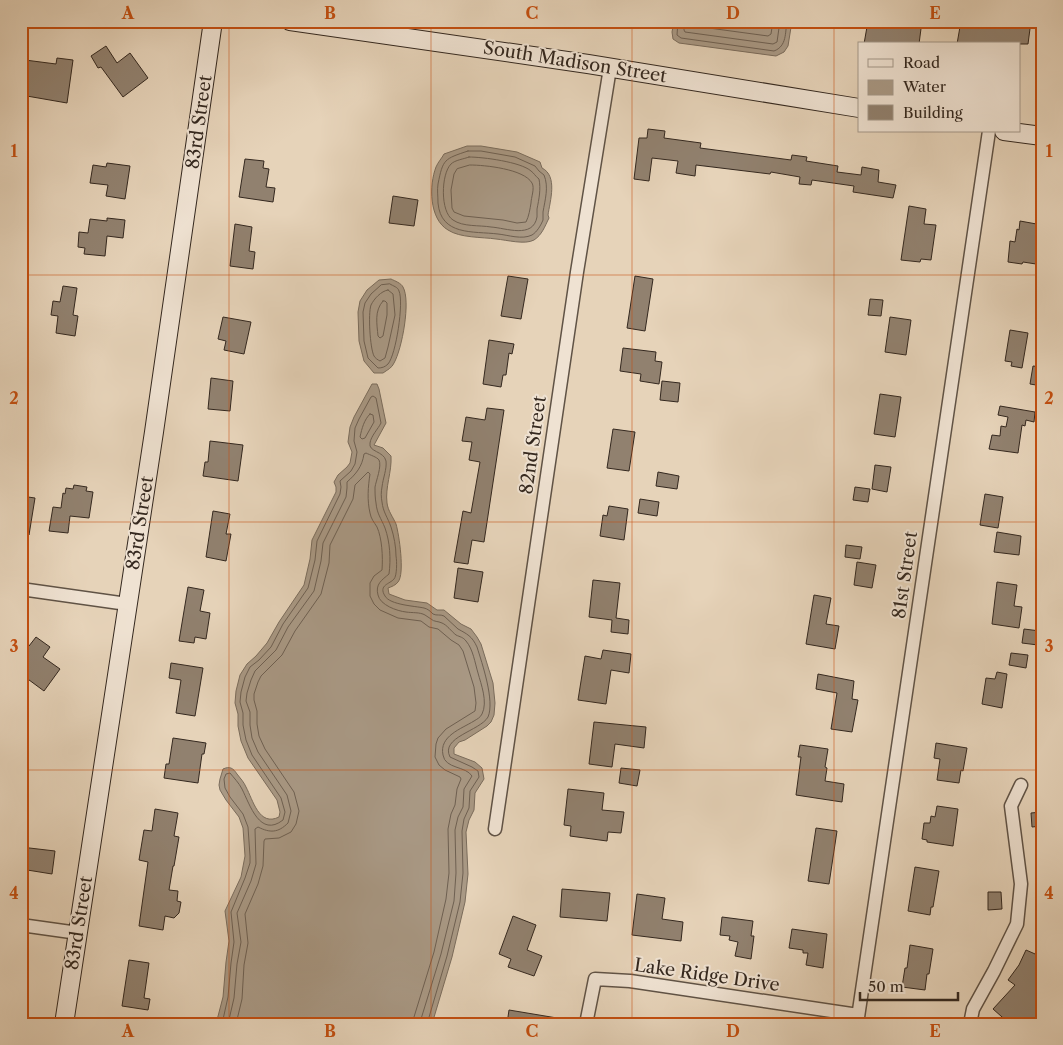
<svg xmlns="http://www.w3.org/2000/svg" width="1063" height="1045" font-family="'Libre Caslon Text',serif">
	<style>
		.water { fill: #a99985; stroke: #7a6c5c }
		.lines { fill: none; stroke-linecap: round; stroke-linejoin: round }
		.shore { stroke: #6e6052; stroke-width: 1 }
		.building { fill: #91816f; stroke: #34281f }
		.street-casing { stroke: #605346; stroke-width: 15 }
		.secondary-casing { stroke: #34281f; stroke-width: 20 }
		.street { stroke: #efe2d2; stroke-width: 12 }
		.secondary { stroke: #efe2d2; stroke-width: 18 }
		.grid { fill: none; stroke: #c44f10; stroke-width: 1; stroke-opacity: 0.55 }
		.labels { text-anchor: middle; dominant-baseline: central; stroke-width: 4; stroke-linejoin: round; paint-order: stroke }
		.street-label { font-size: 18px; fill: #34281f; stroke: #efe2d2 }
		.neatline { fill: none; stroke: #c44f10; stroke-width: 2 }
		.grid-label { font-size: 16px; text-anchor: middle; font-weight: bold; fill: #c44f10 }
	</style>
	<rect width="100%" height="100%" fill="#e6d3b9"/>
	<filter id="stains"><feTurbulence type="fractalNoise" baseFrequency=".004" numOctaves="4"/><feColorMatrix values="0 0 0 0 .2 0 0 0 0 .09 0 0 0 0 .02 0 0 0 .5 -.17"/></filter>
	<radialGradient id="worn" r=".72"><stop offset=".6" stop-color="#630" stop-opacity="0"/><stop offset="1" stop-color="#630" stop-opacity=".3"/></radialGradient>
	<path class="water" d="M674 21H792L788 46 784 52 776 56 679 43 673 39 672 32Z
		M467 146H481L517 152 540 162 542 168C558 176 550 201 548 215L549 218C545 226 542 235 534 240 525 245 507 240 496 239 482 237 460 238 448 230 429 219 429 185 436 167 438 162 442 158 444 154Z
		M391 279C395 281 401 283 403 287 411 301 402 349 394 363 392 368 387 370 383 373H374L364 361 359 341 358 312 360 301 367 290 379 280Z
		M372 384H377L379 389 386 423 374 445 383 448 391 456C392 472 385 487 387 503 388 511 393 517 396 524 399 534 405 574 398 582 396 585 391 587 388 588L389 594 405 600 427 603 437 610H444L461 624 471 629 477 637 481 644 493 683 495 703 494 715 491 722 487 726 465 740 459 742 454 748V754L475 762 482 768 484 779 475 793 474 810 469 820 466 832 468 874 465 902 452 957 432 1024H216L223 997 226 962 229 941 225 911 241 877 245 856 243 828 239 817 226 800 220 790 219 785 220 779 223 769C230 766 233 768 237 774 240 778 244 782 246 787 253 800 259 827 279 817L280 812 277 800 248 758 241 741 238 726V714L235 703 236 691 240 675 247 664 256 656 267 643 279 622 304 585 310 559 312 540 336 492V487L334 482 338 475 347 467 350 463 352 452 348 442 350 427 354 417Z"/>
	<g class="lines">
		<path class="shore" d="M678 21 677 35 681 38 774 51C787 46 785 33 787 21
			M684 21V30L685 32 773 44 777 42 780 21
			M692 21V25L694 26 768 36 771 34 773 21
			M468 151H481L515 157 535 166 539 171 544 175C549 187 545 200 543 212 543 215 543 217 543 220 541 225 537 232 532 235 522 240 508 235 498 234 473 231 441 236 438 203 438 196 437 190 438 184 443 159 444 159 468 151Z
			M469 157C483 157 521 162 531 171 534 173 535 176 539 179 541 189 539 199 537 209 537 212 537 214 537 217 533 239 506 228 491 227 479 225 463 227 453 220 440 212 441 174 451 164 455 160 464 159 469 157Z
			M470 165C485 165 524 169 532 183 535 188 531 198 531 203 530 209 529 216 526 222L517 223 503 220 464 216 454 212 452 208 451 190 454 174 457 169Z
			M390 284C393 286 398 287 399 291 404 302 396 355 388 364 385 367 382 368 378 368L368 358 364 341 363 312 365 303 371 294 381 285Z
			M388 290 393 294 395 315 388 347 385 358 380 361C378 360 375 358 374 356 370 348 368 314 371 305 374 299 381 291 388 290Z
			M383 301H385L387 303V315L383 336 380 338 378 336C377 324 374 311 383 301Z
			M370 414 373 415 374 422 365 438 362 439 360 437C362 428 364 420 370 414Z
			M222 1024 228 997 231 963 234 942 231 912 245 878 250 863V856L248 827 243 814 230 797 225 788 224 779 226 774 230 773C234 778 239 783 242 789 250 805 260 838 283 820L285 812 281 798 252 755 246 740 243 725V713L240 702 241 692 245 677 250 667 259 660 271 647 283 624 308 588 315 560 317 541 340 494 341 487 340 481 351 471 355 464 357 452 354 441 355 428 359 419 371 397 373 396 376 398 381 423C378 429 371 436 370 443 368 452 384 451 386 461 387 469 383 478 382 487 381 492 381 497 382 502 383 512 388 518 391 527 394 536 396 547 396 556 397 561 397 576 394 579 390 584 378 585 385 596 390 605 415 606 424 608 428 609 430 611 433 614 437 616 440 614 444 616 449 620 453 625 458 629 467 634 472 636 477 647 482 663 495 701 488 717 480 731 440 737 450 757L472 767 478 771 479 777 470 791 469 808 464 819 462 831 463 873 460 902 447 956 427 1024
			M228 1024 234 998 237 964 241 942 237 913 251 881 256 864 255 829 258 827C270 833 278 833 288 823L291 811 287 795 258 752 252 738 250 725V712L246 701 247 693 251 680 255 671 276 650 288 627 314 591 321 561 323 543 346 497 347 488V482C356 474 362 467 364 454L366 453C370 455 377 457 379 460 382 466 376 481 375 487 375 492 375 498 376 503 377 514 381 518 385 528 390 542 391 559 389 574 382 580 375 584 378 595 380 605 397 611 406 612 412 613 420 612 425 615 427 616 429 618 431 619 434 622 438 621 442 623 447 625 451 631 456 635 460 637 463 637 466 641 473 649 475 663 478 673 481 684 488 702 482 714 480 718 477 719 474 721 461 729 439 736 443 755 445 769 466 766 472 776L464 789 463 807 458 817 455 830 456 873 454 901 441 954 421 1019V1024
			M236 1024 242 999 244 965 248 943 245 914 258 884 263 866 264 841 265 839 279 838 291 832 296 824 299 811 294 792 265 749 259 736 257 724V711L254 700V694L258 682 261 676 282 655 295 631 321 594 329 563 330 545 353 499 355 485 368 472 370 474C368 487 367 500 370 513 371 519 374 522 377 527 382 538 383 557 382 570L374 576 370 583V596L374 604 380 610 398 618 421 621 429 627 438 629 451 640 459 645 463 651 474 687 476 703 475 711 446 729 438 738 436 744 435 757 439 765 445 770 460 777 461 779 457 789 455 805 451 814 448 829 449 873 446 899 434 952 414 1017 413 1024"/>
	</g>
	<path class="building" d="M868 21H922L919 44H864Z
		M961 21H1031L1028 44H957Z
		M106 46 117 63 130 53 148 78 123 97 101 67 98 68 91 56Z
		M57 58 73 60 67 103 21 95 25 60 56 64Z
		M648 129 665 131 664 138 701 143 700 148 791 160 792 155 807 157 806 161 838 166 837 172 861 175 862 167 879 170 878 182 896 185 893 198 853 192 854 186 812 180 811 185 799 184 800 177 771 172 770 174 696 165 695 176 676 173 678 161 652 158 649 181 634 179 639 138H647Z
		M245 159 264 161 263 168 269 169 266 187 275 188 273 202 239 197Z
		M107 163 130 166 125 199 106 196 108 185 90 183 93 165 106 167Z
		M393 196 418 200 414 226 389 223Z
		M909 206 926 209 924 224 936 225 931 260 921 259 920 262 901 260Z
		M107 218 125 220 123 238 107 236 105 256 84 254 85 248 78 247 79 232 88 233 90 219 107 221Z
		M1020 221 1042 225V245L1040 257H1037L1036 264 1023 262 1022 264 1008 262 1010 241 1015 242 1017 229 1019 230Z
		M235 224 252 227 249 251 255 252 253 269 230 266Z
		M508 276 528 279 521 319 501 316Z
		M635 276 653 279 645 331 627 328Z
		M63 286 77 288 73 315 78 316 75 336 56 333 58 316 51 315 53 301 60 302Z
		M870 299 883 300 881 316 868 315Z
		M223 317 251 322 244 354 224 350 226 341 218 339Z
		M890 317 911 320 906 355 885 352Z
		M1010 330 1028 333 1022 368 1011 366 1012 362 1005 361Z
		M489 340 514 344 512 354 509 353 506 375H503L501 387 483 384Z
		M623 348 656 352 655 361 662 362 659 384 640 381 641 374 620 371Z
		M1033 366 1042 367V386L1030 384Z
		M211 378 233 381 230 411 208 409Z
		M662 381 680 383 678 402 660 400Z
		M880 394 901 397 895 437 874 434Z
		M1000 406 1035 412 1034 422 1026 420 1025 426 1022 425 1018 453 989 449 992 435 1000 436 1001 426 1006 427 1008 417 998 415Z
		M487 408 504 410 484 542 472 540 468 564 454 562 463 511 471 513 480 462 469 460 472 442 462 441 466 417 485 420Z
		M613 429 635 432 629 471 607 468Z
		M210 441 243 445 238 481 203 476 205 462H208Z
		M875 465 891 467 887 492 872 489Z
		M658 472 679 476 677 489 656 486Z
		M74 485 87 487 86 491 93 492 89 518 70 516 68 533 49 531 53 507 61 508 63 493 65 494 66 488 73 489Z
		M855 487 870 489 868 502 853 500Z
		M985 494 1003 497 998 528 980 525Z
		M21 496 35 498 29 535 21 522Z
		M640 499 659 502 657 516 638 513Z
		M609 506 628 509 624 540 600 536 603 515 607 516Z
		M213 511 230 514 226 534H231L226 561 206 557Z
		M997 532 1021 536 1019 555 994 552Z
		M846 545 862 547 860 559 845 557Z
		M857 562 876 565 872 588 854 585Z
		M458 568 483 572 478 602 454 598Z
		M593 580 620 583 616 618 629 620 628 634 611 632 612 620 589 617Z
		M997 582 1017 585 1014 606 1022 607 1019 628 992 624Z
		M188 587 204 590 200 611 210 613 206 639 195 637 194 643 179 641Z
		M814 595 831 598 826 624 839 626 835 649 806 644Z
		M1024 629 1040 631 1038 645 1022 643Z
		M36 637 50 647 43 657 60 669 44 691 21 674V640L29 646Z
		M603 650 631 654 629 673 611 670 606 704 578 700 585 656 601 659Z
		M1011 653 1028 655 1026 668 1009 665Z
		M171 663 203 668 195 716 176 713 181 680 169 678Z
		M997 672 1007 674 1002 708 982 704 986 678 995 679Z
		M818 674 854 681 852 699 858 700 852 732 831 729 837 693 816 689Z
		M594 722 646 727 644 748 615 744 612 767 589 764Z
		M173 738 206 743 204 754H202L198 783 164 778 166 764H169Z
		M936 743 967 748 963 771 961 770 959 783 937 780 940 759 934 758Z
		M800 745 828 749 825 767 827 768 825 781 844 784 842 802 796 795 801 757H798Z
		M621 768 640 770 637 786 619 783Z
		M568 789 604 793 602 810 624 812 621 833 608 832 607 841 570 836 571 826 564 825Z
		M937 806 958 809 953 846 927 842V840L922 839 924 823H930L931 816 935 817Z
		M155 809 178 813 174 836 179 837 174 866H173L169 890 178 891 177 901 181 902 179 913 174 918 165 916 163 930 139 926 148 862 139 860 144 830 152 831Z
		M1042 812V826L1032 827 1031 813Z
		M816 828 837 831 829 884 808 881Z
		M21 847 55 851 52 874 21 869Z
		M915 867 939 871 933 907H931L930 915 908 911Z
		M562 889 610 893 607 921 560 917Z
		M988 892H1001L1002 909 988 910Z
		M637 894 665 898 662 919 683 922 681 941 632 935Z
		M513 916 536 925 527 950 542 956 534 976 508 967 511 959 499 954Z
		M722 917 753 921 751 936H754L751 959 735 956 738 942 729 940 730 936 720 935Z
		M792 929 827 934 823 968 806 965 808 953H803V950L789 948Z
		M910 945 933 949 929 974H927L925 990 902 987 905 968H907Z
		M1026 950 1042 957V1016L1036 1024H1010L993 1009 1015 985 1008 980 1019 965Z
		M129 960 149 963 144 998 150 999 148 1010 122 1006Z
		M509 1010 557 1018V1024H507Z"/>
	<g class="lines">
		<defs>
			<path id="street" d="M21 589 127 604
				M495 829 577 272 610 68
				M21 925 78 933
				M586 1024 595 979 630 981 858 1015
				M857 1024 989 131
				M970 1024 973 1009 994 971 1017 924 1021 884 1011 806 1021 785"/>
			<path id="secondary" d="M290 21 588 64 859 108
				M1004 131 1042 136
				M64 1024 154 432 213 21"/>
		</defs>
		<use href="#street" class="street-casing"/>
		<use href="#secondary" class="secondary-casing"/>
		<use href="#street" class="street"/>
		<use href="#secondary" class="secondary"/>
	</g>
	<path class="grid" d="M229 21V1024M431 21V1024M632 21V1024M834 21V1024M21 275H1042M21 522H1042M21 770H1042"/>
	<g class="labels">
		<g class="street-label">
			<text transform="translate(575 62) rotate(9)">South Madison Street</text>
			<text transform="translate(199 122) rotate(-82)">83rd Street</text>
			<text transform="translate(533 445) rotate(-82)">82nd Street</text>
			<text transform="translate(140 523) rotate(-81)">83rd Street</text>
			<text transform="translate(905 575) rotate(-82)">81st Street</text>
			<text transform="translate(79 923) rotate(-81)">83rd Street</text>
			<text transform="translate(707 975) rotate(8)">Lake Ridge Drive</text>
		</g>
	</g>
	<rect width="1063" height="1045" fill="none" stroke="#e6d3b9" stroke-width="55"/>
	<rect x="858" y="42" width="162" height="90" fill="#efe2d2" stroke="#a4988a"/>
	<rect x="868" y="59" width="25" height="8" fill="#efe2d2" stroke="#a4988a"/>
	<text x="903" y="68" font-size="15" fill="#34281f">Road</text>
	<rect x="868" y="80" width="25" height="15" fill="#a99985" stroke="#a4988a"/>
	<text x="903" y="92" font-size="15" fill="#34281f">Water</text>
	<rect x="868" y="105" width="25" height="15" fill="#91816f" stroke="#a4988a"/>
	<text x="903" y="118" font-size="15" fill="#34281f">Building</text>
	<path d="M860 992v8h98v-8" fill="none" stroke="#34281f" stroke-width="2.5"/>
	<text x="868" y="992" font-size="15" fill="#34281f" stroke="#efe2d2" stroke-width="4" paint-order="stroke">50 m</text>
	<rect x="28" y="28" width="1008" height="990" class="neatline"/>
	<g class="grid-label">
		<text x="128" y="19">A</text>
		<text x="330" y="19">B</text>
		<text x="532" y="19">C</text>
		<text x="733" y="19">D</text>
		<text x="935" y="19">E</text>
		<text x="14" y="157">1</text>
		<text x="1049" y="157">1</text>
		<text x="14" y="404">2</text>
		<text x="1049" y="404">2</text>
		<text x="14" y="652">3</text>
		<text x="1049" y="652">3</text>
		<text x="14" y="899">4</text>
		<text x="1049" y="899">4</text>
		<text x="128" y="1037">A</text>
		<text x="330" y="1037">B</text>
		<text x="532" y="1037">C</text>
		<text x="733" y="1037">D</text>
		<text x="935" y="1037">E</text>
	</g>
	<rect width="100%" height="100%" filter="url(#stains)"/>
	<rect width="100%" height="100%" fill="url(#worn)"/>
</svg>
